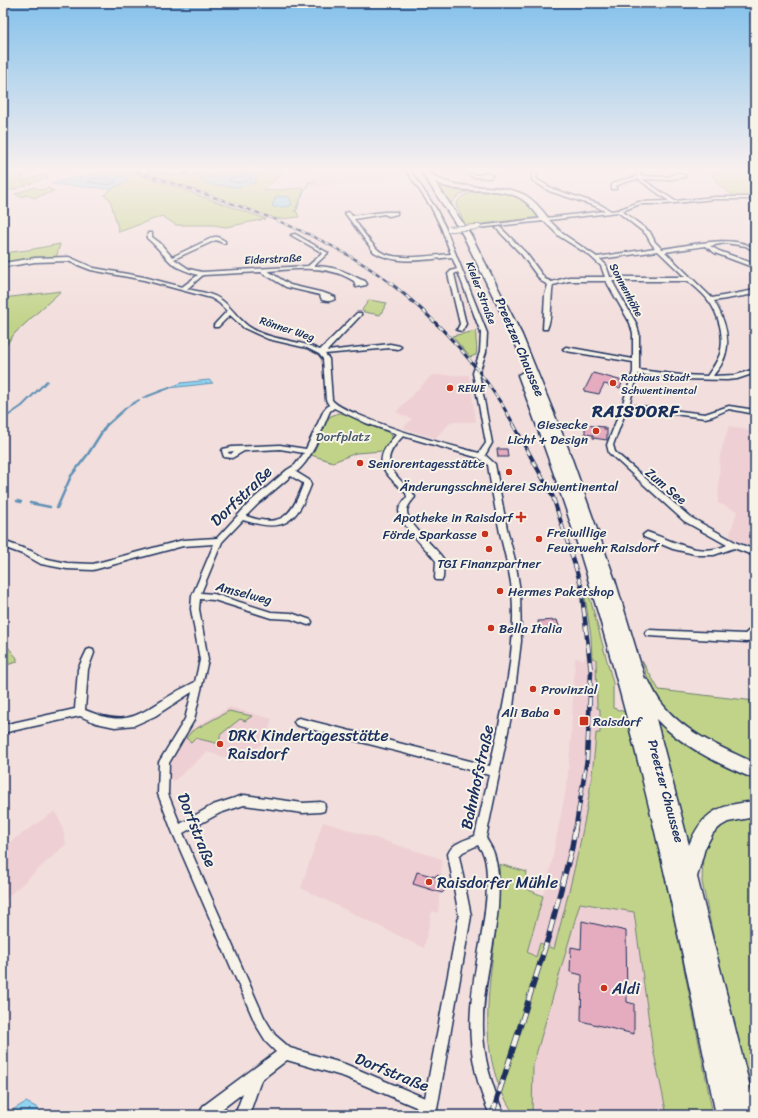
<svg xmlns="http://www.w3.org/2000/svg" width="758" height="1118" font-family="Sriracha,sans-serif">
	<style>
		.built { fill: #eecfd3 }
		.green { fill: #c1d388; stroke: #6e8173 }
		.water { fill: #8fd4f0; stroke: #6192b6 }
		.lines { fill: none; stroke-linecap: round; stroke-linejoin: round }
		.shore { stroke: #497198; stroke-width: 1 }
		.stream-far2 { stroke: #6192b6; stroke-width: 1.5 }
		.stream-far1 { stroke: #6192b6; stroke-width: 2 }
		.stream { stroke: #6192b6; stroke-width: 2.5 }
		.building { fill: #e5acbf; stroke: #1b2f5e }
		.minor-casing { stroke: #1b2f5e; stroke-width: 3 }
		.trunk-casing { stroke: #1b2f5e; stroke-width: 3 }
		.minor { fill: #f7f3e8; fill-rule: evenodd }
		.trunk { fill: #f7f3e8; fill-rule: evenodd }
		.rail-far4-casing { stroke: #1b2f5e; stroke-width: 2.5 }
		.rail-far3-casing { stroke: #1b2f5e; stroke-width: 3 }
		.rail-far2-casing { stroke: #1b2f5e; stroke-width: 4 }
		.rail-far1-casing { stroke: #1b2f5e; stroke-width: 4.5 }
		.rail-casing { stroke: #1b2f5e; stroke-width: 5.5 }
		.rail-far4 { stroke: #f7f3e8; stroke-width: 1.5; stroke-dasharray: 4.5; stroke-linecap: butt }
		.rail-far3 { stroke: #f7f3e8; stroke-width: 2; stroke-dasharray: 5.5; stroke-linecap: butt }
		.rail-far2 { stroke: #f7f3e8; stroke-width: 2.5; stroke-dasharray: 7; stroke-linecap: butt }
		.rail-far1 { stroke: #f7f3e8; stroke-width: 3; stroke-dasharray: 9; stroke-linecap: butt }
		.rail { stroke: #f7f3e8; stroke-width: 4; stroke-dasharray: 12; stroke-linecap: butt }
		.minor-bridge-casing { stroke: #1b2f5e; stroke-width: 6; stroke-linecap: butt }
		.minor-bridge { stroke: #f7f3e8; stroke-width: 4.5 }
		.poi-dot { fill: #c8321e; stroke: #f7f3e8; stroke-width: 1.5 }
		.labels { text-anchor: middle; dominant-baseline: central; stroke-width: 4; stroke-linejoin: round; paint-order: stroke }
		.far-street-label { font-size: 11px; fill: #1b2f5e; stroke: #f7f3e8 }
		.far-poi-label { font-size: 11px; fill: #1b2f5e; stroke: #f7f3e8; text-anchor: start }
		.street-label { font-size: 13px; fill: #1b2f5e; stroke: #f7f3e8 }
		.poi-label { font-size: 13px; fill: #1b2f5e; stroke: #f7f3e8; text-anchor: start }
		.park-label { font-size: 13px; fill: #445868; stroke: #f7f3e8 }
		.near-street-label { font-size: 16px; fill: #1b2f5e; stroke: #f7f3e8 }
		.near-poi-label { font-size: 16px; fill: #1b2f5e; stroke: #f7f3e8; text-anchor: start }
		.district-label { font-size: 17px; font-weight: bold; letter-spacing: 1px; fill: #1b2f5e; stroke: #f7f3e8 }
	</style>
	<rect width="100%" height="100%" fill="#f2dedc"/>
	<filter id="ink" filterUnits="userSpaceOnUse"><feTurbulence type="fractalNoise" baseFrequency=".025" numOctaves="2"/><feDisplacementMap in="SourceGraphic" scale="8" xChannelSelector="R" yChannelSelector="G"/><feConvolveMatrix kernelMatrix="1 2 1 2 8 2 1 2 1" color-interpolation-filters="sRGB"/></filter>
	<g filter="url(#ink)">
		<path class="built" d="M151 170H235L201 175 163 174Z
			M309 170H404L409 176 304 188 314 174Z
			M432 375H469L476 422H451L435 438 403 428 412 419 396 412Z
			M729 426 755 432V548L729 538 737 511 718 503 720 455Z
			M585 657 596 659 597 708 600 709V734L596 733 590 791 584 832 554 950 541 943 536 957 527 952 550 870 567 785 571 738 575 658 584 660Z
			M230 707 272 719 265 740 242 762 207 752 174 781 168 775 176 748 190 730Z
			M55 811 62 826 66 844 3 901V847Z
			M323 822 442 859 438 913 432 911 424 948 301 888Z
			M580 903 634 912 652 1044 667 1115H532L533 1065Z"/>
		<path class="green" d="M3 170H39L21 176 27 180 43 174 49 177 29 184 23 181H20L27 185 8 191 3 189 9 186 3 183Z
			M102 170H126L266 219 226 227 214 225H176L162 216 119 232 110 199 104 195 111 189 129 181 104 174 89 175Z
			M151 170C179 180 207 172 235 170 251 169 268 170 285 170L263 191 304 188 297 210 294 211 297 212 299 217 281 219 274 218 145 172Z
			M711 170H755V199L732 197 734 196C724 189 713 182 711 170Z
			M438 184 447 186 479 190C468 191 457 193 451 204Z
			M35 187 41 190 48 188 54 191 34 198 27 195 21 197 15 194Z
			M481 191C508 191 522 195 540 217L466 226 456 205C460 194 470 193 481 191Z
			M60 244 56 258 3 264V253L28 250Z
			M61 291 15 333 3 349V298Z
			M369 300 387 303 380 315 364 312 362 310Z
			M476 331C475 340 478 347 476 355L470 357 452 336Z
			M338 413H343L390 433 393 438 383 451 356 453 333 462 311 455 329 417Z
			M584 591H588L613 683V708L625 712C660 845 687 980 713 1115H667L652 1044 634 912 580 903 533 1065 532 1115H515C476 1060 488 993 496 931 498 907 501 889 499 864L527 872 524 888 543 896 527 952 536 957 540 943 554 949C573 877 591 808 596 733H600V709L597 708 596 659 592 658 591 636Z
			M3 641 17 658V662L3 666Z
			M642 661 659 690 755 701V764L731 751 722 749 687 730 671 717 652 691Z
			M229 711 252 716 245 721 240 719 220 735V744L195 738 191 742 186 738 192 731Z
			M650 712 755 775V804L686 845Z
			M755 813V1115L731 1022 702 882 703 853 709 832 722 820Z"/>
		<path class="water" d="M252 172 256 175V182L239 187 213 185 199 178Z
			M104 174 126 177 129 180 111 189 51 184 71 178Z
			M276 196 289 197 292 205 286 207H272Z
			M209 380 213 383 169 388 181 383Z
			M26 1102 36 1107 43 1115H10L14 1109Z"/>
		<g class="lines">
			<path class="shore" d="M250 176 252 179 240 183 229 181 231 178Z
				M104 178 115 180 116 182 110 185 88 182 90 179Z"/>
			<path class="stream-far2" d="M296 208 309 182H317"/>
			<path class="stream-far1" d="M143 398 169 388
				M3 419 22 406 47 381
				M107 425 127 407 139 400"/>
			<path class="stream" d="M17 501 21 502
				M30 503 50 507
				M57 508 71 476 88 454 107 424"/>
		</g>
		<path class="building" d="M593 373 623 381 620 388 604 384 599 394 584 391Z
			M585 425 604 427V429H607V440L593 438V435L585 434Z
			M497 449H507L508 457H498Z
			M557 620 561 632 540 633 538 621Z
			M417 872 436 877V875L443 877 446 889 442 893 413 884Z
			M582 921 626 931 627 1002 634 1004V1034L581 1021 582 975 570 972 571 947 581 949Z"/>
		<g class="lines">
			<defs>
				<path id="minor" d="M182 170H186L187 172 184 173Z
					M406 170H410L435 207 445 227 487 333 486 352 479 373 492 443 485 455 495 464 507 529 515 560 520 591 521 641 513 707 486 838C489 844 494 850 495 857 508 908 483 968 483 1021 482 1056 491 1083 504 1115H490C475 1081 468 1045 471 1008 473 966 487 925 487 883 487 875 487 864 484 856 483 852 480 849 478 845L463 852 459 856 471 916 436 1115H422L423 1110 345 1077 287 1060 261 1080 249 1115H235L243 1093 214 1115H203L201 1111 203 1106 276 1052 267 1043 256 1025 172 831 158 794 159 762 185 719 192 692 155 716 135 725 115 727 96 723 80 716 3 733V725L75 709 78 669 87 650 90 649 93 650 94 653 88 669 85 710C127 728 138 715 173 694 180 689 188 686 195 682L200 660 191 609 192 596 214 544 183 546 93 570 67 569 41 564 25 555 3 547V541L31 551 43 558 67 563 93 564 183 540 217 538 252 500 287 470 295 465 304 453 280 449 244 451 232 458 224 457 222 451 223 449 232 447 280 445 306 449 324 410 329 405 326 400 323 359 319 354 307 348 268 339 244 328 230 315 218 327H214V325L227 311 219 303 211 298 144 280 91 270 68 261 35 262 3 267V263L35 258 69 257 94 268 144 277 182 287 198 275C189 272 182 270 174 265 165 258 157 246 147 238L148 233H152V237L160 243 172 257 214 237H218L225 241V243H223L216 240 174 259 189 269 202 272 308 266 323 253 291 235 295 234 328 253 314 266C325 266 336 268 347 273 353 275 358 279 365 281L367 284 366 285 356 287 354 281C327 264 298 269 268 271L290 285 324 293 335 297V299C330 302 327 301 322 300L320 295 286 287 261 272 203 275 187 289C199 292 214 293 224 302 232 309 239 319 248 326 269 341 298 339 320 350L357 313H361V315L327 351 390 344 400 346 401 347 398 349 390 348 325 354 329 359 332 400C338 407 350 411 359 415 398 432 438 442 479 453L486 443 473 373 480 352 481 333 458 272 454 274 466 324 462 331 457 330 460 324 448 274 451 271 457 269 452 257C427 259 397 266 374 252L345 213 349 212 352 216 384 212H397V214L389 216 384 214 354 219C361 229 368 240 377 249 391 263 433 255 451 254L441 227 431 207ZM334 408 366 423 397 434C370 461 382 471 406 493L407 497C404 501 400 506 399 510 398 523 428 550 436 561L435 578 436 580H442L443 578 444 560C437 548 406 523 407 511 407 506 412 501 415 497 412 491 408 487 403 483 384 464 385 455 403 436L479 458 488 465C491 486 495 507 499 528 503 549 510 569 512 591 517 650 503 709 490 766L299 718 296 719 294 722 296 725 299 726 489 775 475 836C465 840 452 843 448 854L459 916 425 1098 345 1064 290 1048 275 1035 264 1017 183 833 220 813 244 805 303 813 320 812 324 811 325 807 324 803 320 802 303 803 244 795 213 805 180 824 168 794 169 763 194 720 208 660 199 609 200 599 214 600 271 618 291 619 308 625 311 624 312 622 311 620 291 613 271 612 214 594 201 593 222 542 243 520C283 533 296 524 311 485L309 480 296 472C313 459 321 431 330 411ZM234 451 231 454 228 453V452ZM291 476 303 483V485C291 517 281 528 246 516L258 504Z
					M460 170C466 170 471 175 476 175 484 175 485 171 493 175L490 178 473 177Z
					M533 170H537L536 179 553 189 599 204 611 211 618 210 639 202 669 201 638 179 625 182 616 186V189H612V184L622 180 636 177 638 170H642L640 176 669 177 676 173 685 175V177L666 180 642 179 675 201 715 197H755V199H715L665 204H640L622 211 650 232 655 242 662 249C687 246 735 233 755 249V252L746 246 725 243 710 246 719 251 755 264V268L715 253 705 246 665 252 712 298 755 290V294L714 301C725 320 733 342 722 363 720 368 716 371 713 376L736 375 755 369V373L737 379 727 380 681 379 638 374 629 405 705 414 729 406 755 410V414L729 409 713 416 705 418 627 408 613 445 615 452 690 517 737 543 755 550V556L734 548 714 555H699L673 549 644 537 643 535 647 532C675 541 698 558 727 545L684 521 609 453 607 445 622 406 633 372V362L566 351 563 349 566 347 633 359V333L630 323 606 281H569L553 285C550 299 553 316 547 329H543L545 295 548 285 541 281 522 255 496 228 500 227 526 253 545 279 552 282 569 277H605L601 266 589 255 559 236 544 221 478 228 476 227 478 226 605 211 595 206 549 191 532 180ZM618 212 646 234 651 243 655 248 597 257 563 234 549 220ZM658 251 685 277H610L606 265 600 259ZM612 281H688C695 287 703 293 708 300 719 314 725 337 720 354 717 362 712 369 707 376L681 375 639 370V333L636 323Z
					M755 627V636L750 640 747 642 649 636 646 635 645 633 646 631 649 630 745 634 752 628Z"/>
				<path id="trunk" d="M420 170H426C429 174 432 174 436 177 463 193 497 181 525 195 534 200 543 211 549 219L548 221H542C536 213 529 203 520 198 494 184 461 197 435 182L471 235 522 335 568 448 615 580 645 679 649 681C653 689 657 698 663 705 686 734 723 748 755 763V779C722 766 680 745 656 719L689 845C703 811 719 805 755 801V817L728 822 721 826 713 833 705 848 697 877 755 1107V1115H716C679 932 640 750 586 572 566 505 542 440 518 375L523 372 528 375 512 335 463 235Z"/>
			</defs>
			<use href="#minor" class="minor-casing"/>
			<use href="#trunk" class="trunk-casing"/>
			<use href="#minor" class="minor"/>
			<use href="#trunk" class="trunk"/>
			<defs>
				<path id="rail-far4" d="M132 170C220 200 315 225 390 283"/>
				<path id="rail-far3" d="M389 282C438 320 484 370 514 425"/>
				<path id="rail-far2" d="M513 424 553 497 581 585 583 604"/>
				<path id="rail-far1" d="M575 831 587 759 591 672 583 603"/>
				<path id="rail" d="M492 1115 549 935 572 847 575 830"/>
			</defs>
			<use href="#rail-far4" class="rail-far4-casing"/>
			<use href="#rail-far3" class="rail-far3-casing"/>
			<use href="#rail-far2" class="rail-far2-casing"/>
			<use href="#rail-far1" class="rail-far1-casing"/>
			<use href="#rail" class="rail-casing"/>
			<use href="#rail-far4" class="rail-far4"/>
			<use href="#rail-far3" class="rail-far3"/>
			<use href="#rail-far2" class="rail-far2"/>
			<use href="#rail-far1" class="rail-far1"/>
			<use href="#rail" class="rail"/>
			<defs>
				<path id="minor-bridge" d="M449 229 478 227"/>
			</defs>
			<use href="#minor-bridge" class="minor-bridge-casing"/>
			<use href="#minor-bridge" class="minor-bridge"/>
		</g>
	</g>
	<linearGradient id="sky" x2="0" y2="1"><stop stop-color="#84c1eb"/><stop offset="0.52" stop-color="#f9f0ef"/><stop offset="1" stop-color="#f9f0ef" stop-opacity="0"/></linearGradient>
	<rect width="758" height="326" fill="url(#sky)"/>
	<g class="poi-dot">
		<circle cx="613" cy="383" r="4"/>
		<circle cx="450" cy="388" r="4"/>
		<circle cx="596" cy="431" r="4"/>
		<circle cx="360" cy="463" r="4"/>
		<circle cx="509" cy="472" r="4"/>
		<path d="M519 511h4v4h4v4h-4v4h-4v-4h-4v-4h4z"/>
		<circle cx="485" cy="534" r="4"/>
		<circle cx="539" cy="539" r="4"/>
		<circle cx="489" cy="549" r="4"/>
		<circle cx="500" cy="591" r="4"/>
		<circle cx="491" cy="628" r="4"/>
		<circle cx="533" cy="689" r="4"/>
		<circle cx="557" cy="712" r="4"/>
		<rect x="579" y="716" width="10" height="10" rx="2"/>
		<circle cx="220" cy="744" r="4"/>
		<circle cx="429" cy="882" r="4"/>
		<circle cx="604" cy="988" r="4"/>
	</g>
	<g class="labels">
		<g class="far-street-label">
			<text transform="translate(273 259) rotate(-3)">Eiderstraße</text>
			<text transform="translate(626 290) rotate(62)">Sonnenhöhe</text>
			<text transform="translate(481 293) rotate(69)">Kieler Straße</text>
			<text transform="translate(287 329) rotate(18)">Rönner Weg</text>
		</g>
		<g class="far-poi-label">
			<text x="621" y="377">Rathaus Stadt<tspan x="621" dy="13">Schwentinental</tspan></text>
			<text x="458" y="388">REWE</text>
		</g>
		<g class="street-label">
			<text transform="translate(520 347) rotate(67)">Preetzer Chaussee</text>
			<text transform="translate(666 486) rotate(40)">Zum See</text>
			<text transform="translate(244 593) rotate(15)">Amselweg</text>
			<text transform="translate(666 791) rotate(75)">Preetzer Chaussee</text>
		</g>
		<g class="poi-label">
			<text x="588" y="424" text-anchor="end">Giesecke<tspan x="588" dy="15">Licht + Design</tspan></text>
			<text x="368" y="463">Seniorentagesstätte</text>
			<text x="509" y="486" text-anchor="middle">Änderungsschneiderei Schwentinental</text>
			<text x="513" y="517" text-anchor="end">Apotheke in Raisdorf</text>
			<text x="547" y="532">Freiwillige<tspan x="547" dy="15">Feuerwehr Raisdorf</tspan></text>
			<text x="477" y="534" text-anchor="end">Förde Sparkasse</text>
			<text x="489" y="563" text-anchor="middle">TGI Finanzpartner</text>
			<text x="508" y="591">Hermes Paketshop</text>
			<text x="499" y="628">Bella Italia</text>
			<text x="541" y="689">Provinzial</text>
			<text x="549" y="712" text-anchor="end">Ali Baba</text>
			<text x="593" y="721">Raisdorf</text>
		</g>
		<g class="park-label">
			<text x="343" y="436">Dorfplatz</text>
		</g>
		<g class="near-street-label">
			<text transform="translate(241 496) rotate(-44)">Dorfstraße</text>
			<text transform="translate(477 777) rotate(-78)">Bahnhofstraße</text>
			<text transform="translate(197 830) rotate(68)">Dorfstraße</text>
			<text transform="translate(392 1072) rotate(22)">Dorfstraße</text>
		</g>
		<g class="near-poi-label">
			<text x="228" y="735">DRK Kindertagesstätte<tspan x="228" dy="18">Raisdorf</tspan></text>
			<text x="437" y="882">Raisdorfer Mühle</text>
			<text x="612" y="988">Aldi</text>
		</g>
		<g class="district-label">
			<text x="636" y="411">RAISDORF</text>
		</g>
	</g>
	<rect width="758" height="1118" fill="none" stroke="#f7f3e8" stroke-width="16"/>
	<rect x="8" y="8" width="742" height="1102" fill="none" stroke="#1b2f5e" stroke-width="1.5" filter="url(#ink)"/>
</svg>
